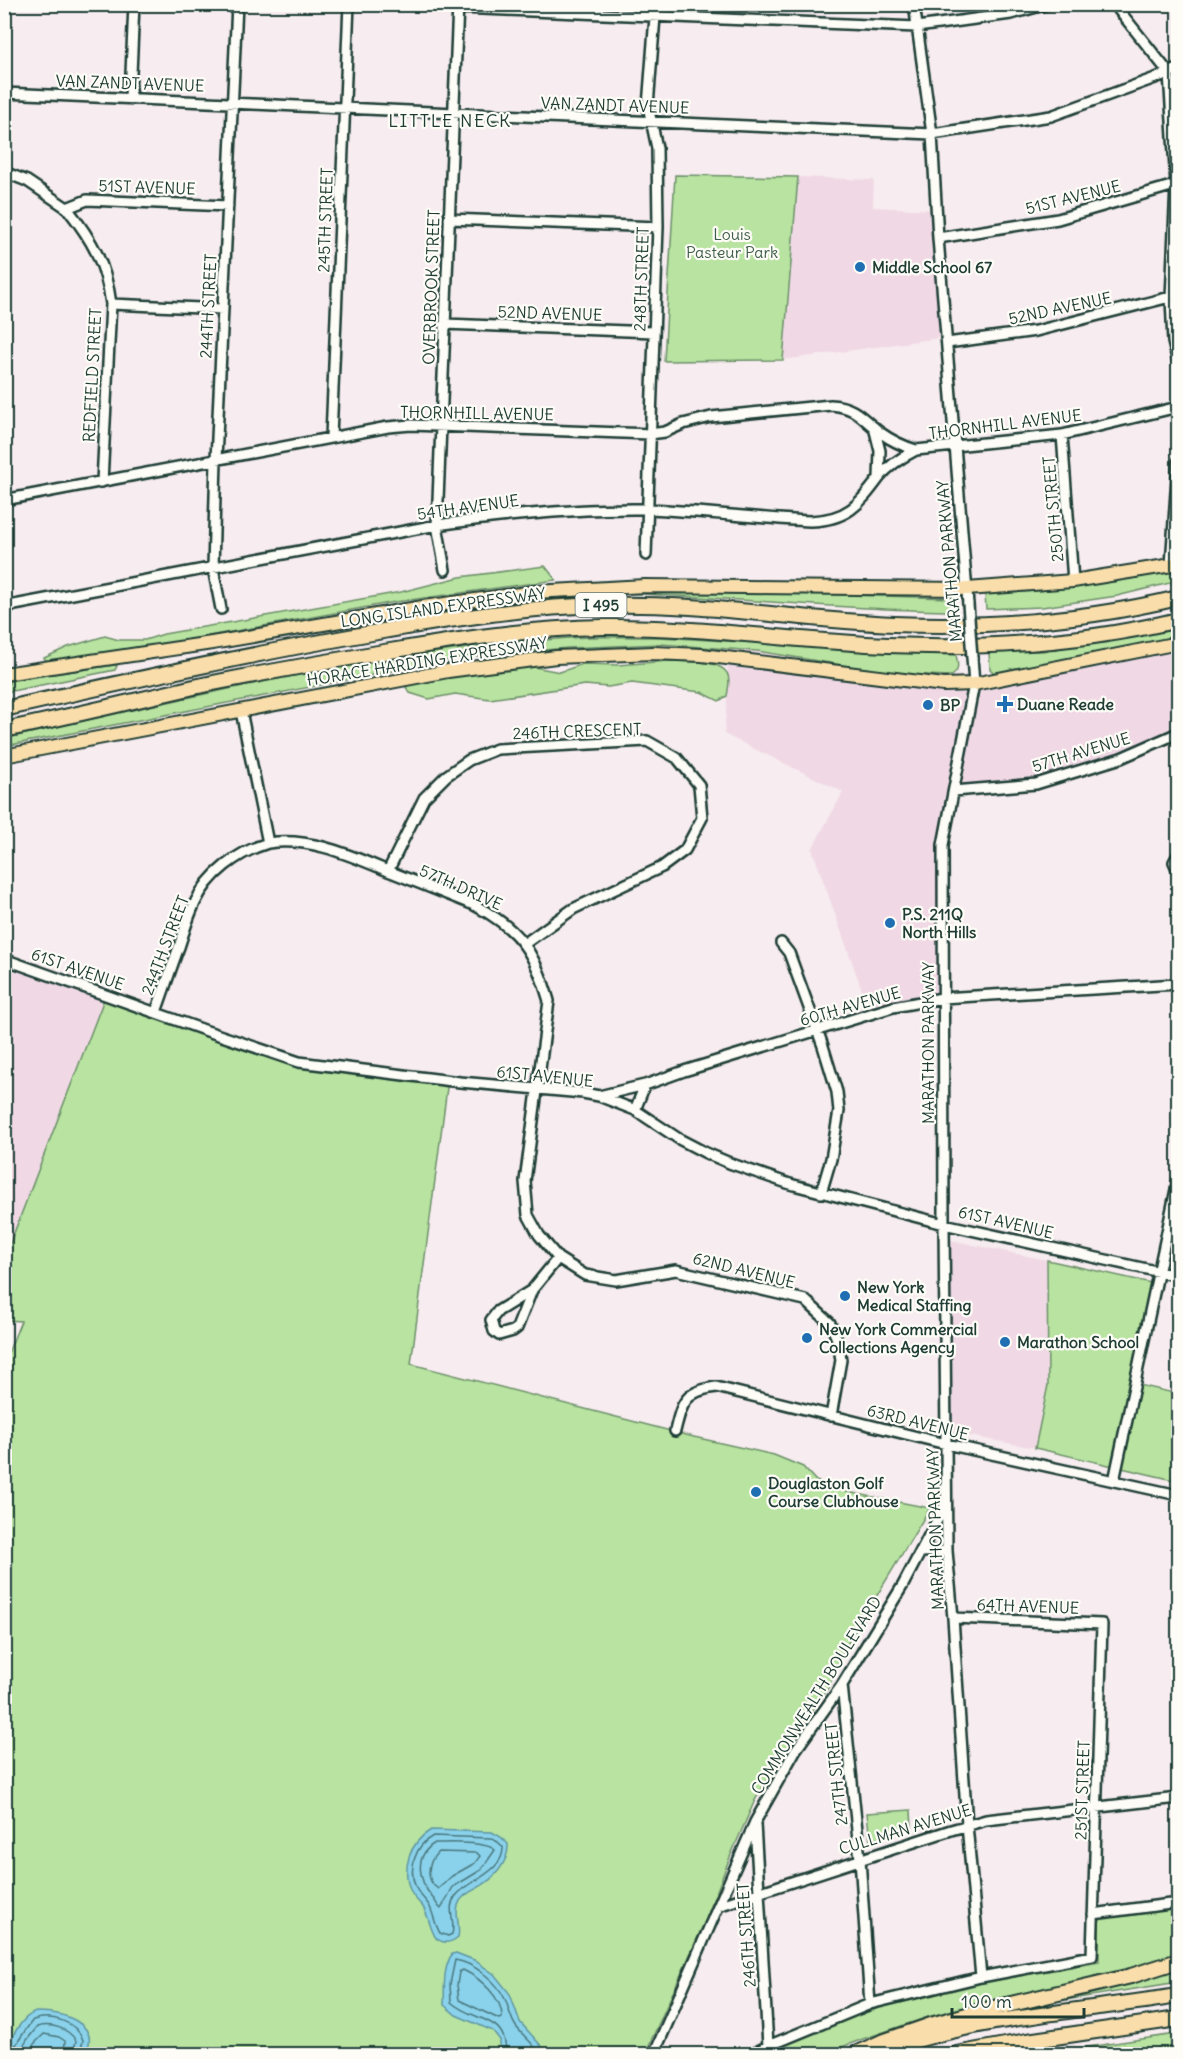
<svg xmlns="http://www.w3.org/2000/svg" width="1183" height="2059" font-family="Delius,sans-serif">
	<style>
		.built { fill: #f0d9e5 }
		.green { fill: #b8e3a0; stroke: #6c906a; stroke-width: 1.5 }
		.water { fill: #8ad1eb; stroke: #5f96a2; stroke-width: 1.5 }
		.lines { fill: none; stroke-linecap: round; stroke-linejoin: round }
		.shore { stroke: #4a787d; stroke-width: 1.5 }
		.minor-casing { stroke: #1f3d34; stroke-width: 14 }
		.major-casing { stroke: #1f3d34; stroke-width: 16 }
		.highway-casing { stroke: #1f3d34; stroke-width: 18 }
		.minor { stroke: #fdfcf7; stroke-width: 9 }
		.major { stroke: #f9deab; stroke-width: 12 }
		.highway { stroke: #f9deab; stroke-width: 14 }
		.minor-bridge-casing { stroke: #1f3d34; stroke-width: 14; stroke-linecap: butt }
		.minor-bridge { stroke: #fdfcf7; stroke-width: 9 }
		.poi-dot { fill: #1f6fb2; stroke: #fdfcf7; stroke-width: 2 }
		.labels { text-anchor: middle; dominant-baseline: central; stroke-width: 4.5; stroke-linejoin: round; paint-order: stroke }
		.shield { fill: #fdfcf7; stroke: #62766e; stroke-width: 1.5 }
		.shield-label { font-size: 15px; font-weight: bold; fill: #1f3d34 }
		.street-label { font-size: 16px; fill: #1f3d34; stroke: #fdfcf7 }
		.park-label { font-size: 16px; fill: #3e5e4a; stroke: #fdfcf7 }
		.poi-label { font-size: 16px; font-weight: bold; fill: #1f3d34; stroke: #fdfcf7; text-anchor: start }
		.neighbourhood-label { font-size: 18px; letter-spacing: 1.5px; fill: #1f3d34; stroke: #fdfcf7 }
	</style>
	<rect width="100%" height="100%" fill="#f7ecef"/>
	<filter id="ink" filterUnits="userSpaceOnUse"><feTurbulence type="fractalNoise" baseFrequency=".0167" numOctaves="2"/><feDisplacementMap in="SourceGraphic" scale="12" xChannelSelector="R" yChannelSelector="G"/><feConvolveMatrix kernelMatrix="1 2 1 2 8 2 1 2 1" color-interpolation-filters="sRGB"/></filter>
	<g filter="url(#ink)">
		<path class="built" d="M798 177 874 180 873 207 936 210 946 337 783 360Z
			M1178 637V733L1042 783 955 790 944 845 941 997 869 1010 812 849 843 792 724 734 729 680 727 672 731 649 793 656 897 674 952 676 1006 673Z
			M5 959 106 994 5 1259Z
			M945 1239 1047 1260 1048 1385 1035 1448 948 1432Z"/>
		<path class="green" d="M675 175 798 177 783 360 664 361Z
			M545 566 556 580 395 602 187 640 47 661 44 658 68 647 105 636 119 640H145L164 634 401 592 460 577Z
			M1178 570V581L1117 596 1042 607 986 609 985 594C1052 592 1112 583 1178 570Z
			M666 590 952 598 953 611C842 610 731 597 619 593Z
			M1178 629V637L1006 673 993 672 990 669 989 652 1043 651Z
			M660 637 956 655C958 664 960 670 952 676L897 674 757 651 660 644 568 648 465 657 5 746 4 739C190 696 378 652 569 638 599 636 630 637 660 637Z
			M668 661C683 662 719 659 727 673 731 679 728 689 727 696L719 701 701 692 632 683 608 687 585 685 490 699 455 694 429 699 410 693 405 686 431 679 529 666 560 672 583 664 618 665Z
			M114 665 117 666 115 670 7 692 9 682 12 680Z
			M106 994 305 1067 448 1080 411 1364 694 1437 774 1455 803 1467 816 1481 842 1491 930 1508 848 1643 828 1688 791 1742 755 1800 730 1857 706 1919 645 2054H5L4 1363 21 1321 5 1320 4 1259Z
			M1047 1260 1156 1284 1135 1384 1178 1394V1481L1035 1448 1048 1385Z
			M911 1810 912 1829 870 1841 867 1813Z
			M1178 1908V1955H1177L1101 1978 995 1999 928 2017 863 2039 823 2054H762L825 2027 898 2001 957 1987 1099 1962V1922L1101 1918Z
			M1178 1964V1982L1060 2001 1059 1998Z
			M1178 2033V2054H1040L1169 2035Z"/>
		<path class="water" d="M431 1830 492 1832 501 1837 508 1844C509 1862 494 1879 479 1887 472 1891 464 1894 460 1901 453 1912 461 1925 458 1937 451 1943 443 1944 436 1938 430 1929 429 1917 423 1907 419 1902 414 1898 411 1892 401 1869 409 1843 431 1830Z
			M456 1953 474 1960 494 1974 510 1994 520 2022 544 2049V2054H500V2040L493 2031 456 2015 444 2005C445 1988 442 1970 452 1954Z
			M36 2012C60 2011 103 2023 85 2054H5C10 2040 21 2016 36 2012Z"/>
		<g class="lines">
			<path class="shore" d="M433 1836 490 1838 498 1842 503 1847C504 1873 466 1881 455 1897 446 1909 456 1921 452 1934L448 1936 440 1933C435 1925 434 1916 430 1907 426 1900 420 1896 416 1888 408 1870 414 1846 433 1836Z
				M435 1843C450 1843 486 1841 495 1850L481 1870 453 1887 441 1909C437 1906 436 1901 432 1897 419 1881 413 1856 435 1843Z
				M438 1852 477 1853 480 1856 475 1863 452 1876 438 1889C425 1880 427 1863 438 1852Z
				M463 1970C480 1978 503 1998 502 2018L499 2019 459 2000 457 1985 459 1972Z
				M8 2054C15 2049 25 2029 33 2020 51 2014 76 2021 83 2040L80 2054
				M19 2054 27 2040 37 2027C51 2023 69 2028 76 2041L73 2054
				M29 2054 34 2044 44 2034 59 2037 65 2041 64 2054
				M506 2054C507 2014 474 2023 451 2002L450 1984 455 1960C475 1963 497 1982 505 1999 509 2008 510 2017 515 2025 522 2036 535 2043 538 2054"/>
			<defs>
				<path id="minor" d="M914 4 932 134 938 238 968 604
					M1114 4 1169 73 1176 185 1171 298 1173 342 1178 363
					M458 8 917 27 1011 14 1048 4
					M4 93 932 134 1051 116 1169 73 1178 68
					M130 97 134 4
					M4 172 27 181 67 208 87 200 228 206
					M67 208C92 240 106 264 111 304L102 482
					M449 219 658 227
					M938 238 1058 219 1178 184
					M111 304 223 309
					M444 324 654 332
					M947 343 1036 331 1178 295
					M874 427 880 451 879 478
					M1062 435 1073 581
					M331 437 349 4
					M4 500 388 427 411 425 650 434 665 432 683 424 711 417 831 405C857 407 862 419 881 433 892 441 903 446 916 450L1062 435 1178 407
					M646 555 658 227 657 148 648 106 656 4
					M1171 565 1178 462
					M445 570 437 525 458 4
					M4 607 437 525C506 515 576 508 646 509 701 511 755 518 810 521 847 520 859 505 879 478 889 465 902 457 916 450
					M221 609 213 568 216 460 237 4
					M972 657 974 684 943 845 944 1224 947 1551 953 1618 967 1825 981 1977
					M954 791 1036 784 1121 758 1178 733
					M268 843C311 837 349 855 388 871 417 882 446 894 474 905 520 929 535 953 549 1001L525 1181 528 1215 539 1235 558 1258 585 1275 616 1280 676 1270 805 1300 830 1323 838 1341 841 1360 831 1416
					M1178 855 1174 862 1178 871
					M388 871 424 798 446 776 469 760 497 749 647 741 677 758 699 785 702 818 685 850 662 867 573 909 524 944
					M781 943 789 953 823 1046 837 1092 839 1111 831 1159 821 1193
					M4 959 207 1031 299 1062 460 1082 583 1093 599 1096 635 1110 679 1139 706 1153 732 1164 790 1184 944 1224 1178 1276
					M156 1012C164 990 171 968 179 947 184 932 188 917 195 903 208 874 238 852 268 843L241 711
					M599 1096 645 1085 684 1071 893 1007 942 998 1178 984
					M635 1110 645 1085
					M532 1290 517 1328 513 1331 499 1335 494 1331 491 1320 498 1311 532 1290 558 1258
					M675 1431C682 1402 685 1391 716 1387L946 1444 1178 1495
					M1114 1481 1178 1180
					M921 1552 947 1551
					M842 1685 860 1859 870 2004
					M755 1824 768 2046
					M718 1906 951 1830 986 1820 1178 1798
					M1093 1914 1178 1903
					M654 2054 755 1822 795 1751 842 1685 903 1585 945 1505
					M752 2054 768 2046 870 2004 981 1977 1092 1956 1102 1624 953 1618"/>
				<path id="major" d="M4 674 212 643 423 607 534 592 645 586 967 589 1073 581 1178 564
					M4 756 448 671 556 657 653 653 702 655 944 685 974 684 1178 643"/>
				<path id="highway" d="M4 709C127 681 249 654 372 633 449 619 525 607 603 605 700 602 797 620 894 624 990 628 1086 620 1178 598
					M4 730C73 716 140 699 208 684 266 672 325 662 384 652 456 640 529 628 603 627 698 626 793 641 888 645 986 649 1084 643 1178 620
					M895 2047C986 2016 1084 2011 1178 1996
					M855 2054 882 2042 931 2025 981 2011 1131 1976 1178 1961
					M956 2054 1027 2041 1178 2019"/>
			</defs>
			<use href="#minor" class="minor-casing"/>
			<use href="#major" class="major-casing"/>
			<use href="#highway" class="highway-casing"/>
			<use href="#minor" class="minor"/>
			<use href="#major" class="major"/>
			<use href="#highway" class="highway"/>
			<defs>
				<path id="minor-bridge" d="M968 604 972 657"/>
			</defs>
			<use href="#minor-bridge" class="minor-bridge-casing"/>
			<use href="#minor-bridge" class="minor-bridge"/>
		</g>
	</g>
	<g class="poi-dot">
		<circle cx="860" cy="267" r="6"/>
		<path d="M1002 695h6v6h6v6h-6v6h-6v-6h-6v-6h6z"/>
		<circle cx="928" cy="705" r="6"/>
		<circle cx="890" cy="923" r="6"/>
		<circle cx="845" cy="1296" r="6"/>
		<circle cx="807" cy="1338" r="6"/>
		<circle cx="1005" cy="1342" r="6"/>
		<circle cx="756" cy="1492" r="6"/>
	</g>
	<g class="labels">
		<rect class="shield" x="575.5" y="593" width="51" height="24" rx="4.5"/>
		<g class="shield-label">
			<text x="601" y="605">I 495</text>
		</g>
		<g class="street-label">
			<text transform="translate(130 83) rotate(2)">VAN ZANDT AVENUE</text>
			<text transform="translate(615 105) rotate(2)">VAN ZANDT AVENUE</text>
			<text transform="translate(147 187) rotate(2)">51ST AVENUE</text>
			<text transform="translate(1073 197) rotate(-14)">51ST AVENUE</text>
			<text transform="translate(325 220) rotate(-88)">245TH STREET</text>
			<text transform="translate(641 279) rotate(-88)">248TH STREET</text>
			<text transform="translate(431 287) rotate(-88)">OVERBROOK STREET</text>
			<text transform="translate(208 306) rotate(-87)">244TH STREET</text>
			<text transform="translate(1060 308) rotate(-12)">52ND AVENUE</text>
			<text transform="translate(550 313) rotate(2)">52ND AVENUE</text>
			<text transform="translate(92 375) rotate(-87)">REDFIELD STREET</text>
			<text transform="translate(477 413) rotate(1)">THORNHILL AVENUE</text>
			<text transform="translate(1005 424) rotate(-7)">THORNHILL AVENUE</text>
			<text transform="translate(468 507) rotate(-8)">54TH AVENUE</text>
			<text transform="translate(1053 509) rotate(-95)">250TH STREET</text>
			<text transform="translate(949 561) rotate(-95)">MARATHON PARKWAY</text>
			<text transform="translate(443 607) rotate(-8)">LONG ISLAND EXPRESSWAY</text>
			<text transform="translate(427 661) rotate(-9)">HORACE HARDING EXPRESSWAY</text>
			<text transform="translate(577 731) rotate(-2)">246TH CRESCENT</text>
			<text transform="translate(1081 752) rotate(-17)">57TH AVENUE</text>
			<text transform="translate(461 887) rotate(24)">57TH DRIVE</text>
			<text transform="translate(165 945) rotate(-69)">244TH STREET</text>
			<text transform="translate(78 969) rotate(19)">61ST AVENUE</text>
			<text transform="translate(850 1006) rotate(-16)">60TH AVENUE</text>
			<text transform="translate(928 1043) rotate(-90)">MARATHON PARKWAY</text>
			<text transform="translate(545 1076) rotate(6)">61ST AVENUE</text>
			<text transform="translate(1006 1222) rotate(13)">61ST AVENUE</text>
			<text transform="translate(744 1270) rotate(14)">62ND AVENUE</text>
			<text transform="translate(918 1422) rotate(14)">63RD AVENUE</text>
			<text transform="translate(935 1529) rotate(-92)">MARATHON PARKWAY</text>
			<text transform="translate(1028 1606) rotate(2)">64TH AVENUE</text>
			<text transform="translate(816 1695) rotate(-58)">COMMONWEALTH BOULEVARD</text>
			<text transform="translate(836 1774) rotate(-96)">247TH STREET</text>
			<text transform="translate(1082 1790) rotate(-88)">251ST STREET</text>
			<text transform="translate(905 1829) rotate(-17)">CULLMAN AVENUE</text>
			<text transform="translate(746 1935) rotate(-94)">246TH STREET</text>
		</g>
		<g class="park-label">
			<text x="732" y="234">Louis<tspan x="732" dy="18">Pasteur Park</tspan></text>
		</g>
		<g class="poi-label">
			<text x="872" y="267">Middle School 67</text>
			<text x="1017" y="704">Duane Reade</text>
			<text x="940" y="705">BP</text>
			<text x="902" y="914">P.S. 211Q<tspan x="902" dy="18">North Hills</tspan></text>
			<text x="857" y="1287">New York<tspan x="857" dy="18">Medical Staffing</tspan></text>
			<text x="819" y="1329">New York Commercial<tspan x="819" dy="18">Collections Agency</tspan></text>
			<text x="1017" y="1342">Marathon School</text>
			<text x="768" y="1483">Douglaston Golf<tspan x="768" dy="18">Course Clubhouse</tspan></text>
		</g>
		<g class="neighbourhood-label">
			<text x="450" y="120">LITTLE NECK</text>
		</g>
	</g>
	<rect width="1183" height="2059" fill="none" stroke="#fdfcf7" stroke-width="24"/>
	<rect x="12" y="12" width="1159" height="2035" fill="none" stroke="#1f3d34" stroke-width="2" filter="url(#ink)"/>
	<path d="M952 2008v9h132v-9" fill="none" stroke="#1f3d34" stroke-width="3"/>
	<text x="961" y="2008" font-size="18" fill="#1f3d34" stroke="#fdfcf7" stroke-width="4.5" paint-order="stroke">100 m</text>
</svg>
